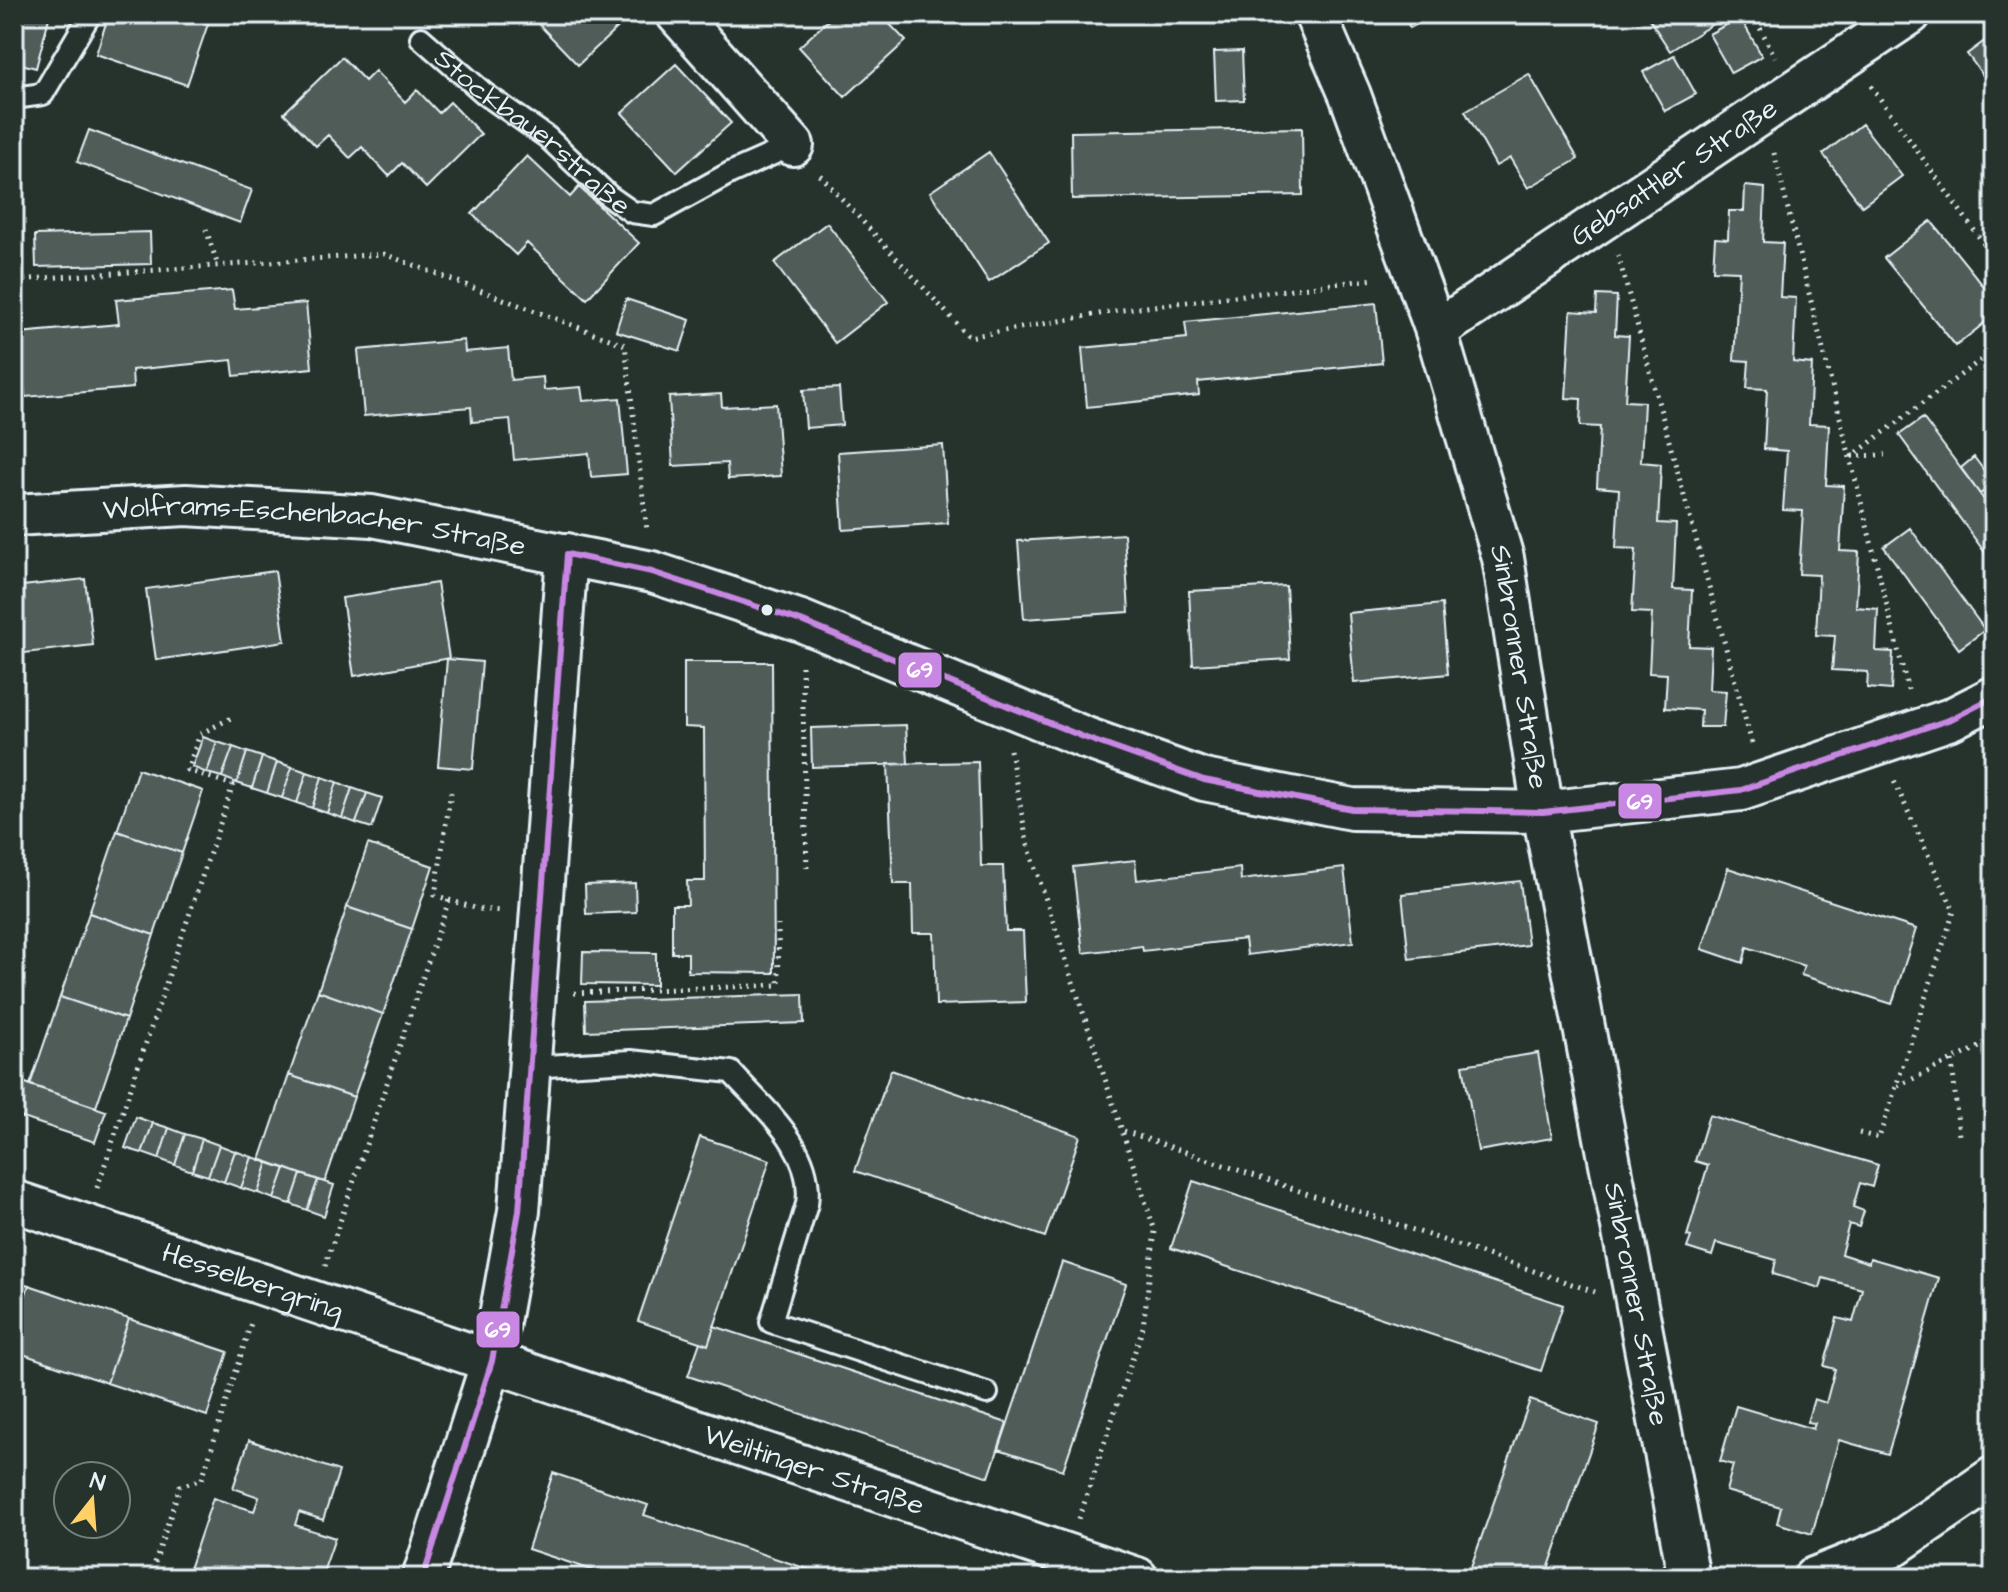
<svg xmlns="http://www.w3.org/2000/svg" width="2008" height="1592" font-family="'Architects Daughter',sans-serif">
	<style>
		.building { fill: #505c59; stroke: #e8f1f8; stroke-width: 2 }
		.lines { fill: none; stroke-linecap: round; stroke-linejoin: round }
		.service-casing { stroke: #e8f1f8; stroke-width: 26 }
		.minor-casing { stroke: #e8f1f8; stroke-width: 46 }
		.path { stroke: #e8f1f8; stroke-width: 5; stroke-dasharray: 2 6; stroke-linecap: butt }
		.service { stroke: #26332d; stroke-width: 20 }
		.minor { stroke: #26332d; stroke-width: 40 }
		.bus-1-casing { stroke: #26332d; stroke-width: 12 }
		.bus-1 { stroke: #c787e3; stroke-width: 6 }
		.bus-dot { fill: #e8f1f8; stroke: #26332d; stroke-width: 3 }
		.labels { text-anchor: middle; dominant-baseline: central; stroke-width: 8; stroke-linejoin: round; paint-order: stroke }
		.street-label { font-size: 28px; fill: #e8f1f8; stroke: #26332d }
		.line-badge { stroke: #26332d; stroke-width: 3 }
		.badge-label { font-size: 22px; text-anchor: middle; font-weight: bold; fill: #fff }
	</style>
	<rect width="100%" height="100%" fill="#26332d"/>
	<filter id="ink" filterUnits="userSpaceOnUse"><feTurbulence type="fractalNoise" baseFrequency=".0125" numOctaves="2"/><feDisplacementMap in="SourceGraphic" scale="16" xChannelSelector="R" yChannelSelector="G"/><feConvolveMatrix kernelMatrix="1 2 1 2 8 2 1 2 1" color-interpolation-filters="sRGB"/></filter>
	<g filter="url(#ink)">
		<path class="building" d="M14 14H50L36 68 14 62Z
			M109 14H188L209 21 187 85 96 54Z
			M529 14H632L578 65Z
			M835 14H880L906 41 845 97 799 47Z
			M1403 14H1434L1435 15 1410 28Z
			M1646 14H1727V15L1670 51Z
			M1740 17 1762 56 1731 73 1709 34Z
			M1994 34V90L1967 54Z
			M1242 51 1244 100 1216 101 1214 52Z
			M1674 55 1696 94 1665 111 1643 72Z
			M342 57 365 81 375 71 405 102 417 90 439 113 450 102 481 134 426 188 402 163 389 176 362 147 350 158 328 135 316 146 284 113Z
			M676 64 731 123 677 172 622 113Z
			M1529 74 1578 159 1528 188 1510 158 1496 166 1465 111Z
			M1862 124 1902 176 1862 206 1823 154Z
			M1302 128 1303 195 1072 199 1071 132Z
			M89 130 252 190 240 223 77 162Z
			M989 152 1049 243 989 282 930 192Z
			M527 156 570 197 579 187 639 243 587 299 527 243 516 255 472 214Z
			M1745 186 1765 188 1763 242 1783 243 1780 297 1796 298 1793 362 1812 364 1809 424 1829 425 1826 485 1844 486 1840 551 1859 552 1856 607 1878 609 1876 651 1893 652 1891 690 1867 688 1868 672 1832 670 1835 636 1816 635 1819 575 1799 574 1803 511 1783 510 1787 451 1764 449 1767 389 1747 388 1749 361 1734 360 1739 271 1713 270 1715 238 1728 239 1729 211H1744Z
			M1931 221 1994 299V315L1956 346 1884 258Z
			M827 223 888 302 835 343 774 263Z
			M150 232 151 264 36 267 35 235Z
			M232 290 235 309 306 303 312 368 234 376 232 360 132 370 133 388 25 397 19 333 119 324 116 300Z
			M1597 295 1617 296 1615 335 1629 336 1625 401 1644 402 1641 462 1661 464 1658 523 1676 524 1673 589 1692 590 1689 646 1711 647 1709 690 1726 691 1723 727H1700L1701 710 1665 708 1667 674 1649 673 1652 613 1632 612 1636 549 1616 548 1619 489 1597 487 1600 427 1580 426 1581 399 1566 398 1571 311 1596 313Z
			M626 299 690 320 680 351 616 331Z
			M1376 303 1382 363 1198 382 1199 395 1087 407 1082 348 1187 338 1185 322Z
			M464 340 465 352 508 348 511 380 543 377 544 390 581 387 583 401 620 398 627 474 591 477 589 453 514 460 510 419 472 422 471 407 364 416 358 350Z
			M839 388 842 425 806 428 803 390Z
			M721 394 722 407 776 404 781 476 728 479 727 463 673 466 669 397Z
			M1923 418 1994 513V565L1899 435Z
			M943 445 948 523 843 530 838 452Z
			M1974 457 1994 484 1980 494 1961 468Z
			M1910 528 1985 630 1959 649 1884 547Z
			M1124 534 1129 612 1024 619 1018 541Z
			M275 571 285 641 156 660 146 589Z
			M85 579 93 645 16 654 14 587Z
			M437 583 449 658 354 676 342 598Z
			M1286 586 1290 659 1193 665 1189 591Z
			M1442 604 1448 674 1354 683 1348 613Z
			M447 659 482 662 473 769 438 766Z
			M684 662H772L774 973 688 972V953H672V905H688L687 881H705L704 728 684 727Z
			M906 725 908 764 812 767 811 728Z
			M203 737 217 742 207 773 192 767Z
			M217 742 233 747 222 777 207 773Z
			M233 747 247 752 237 783 222 777Z
			M247 752 262 757 252 788 237 783Z
			M262 757 277 762 267 793 252 788Z
			M277 762 292 767 282 798 267 793Z
			M978 762 981 866H1003L1006 931H1023L1026 1002 936 1005 934 933H913L912 884H893L888 764Z
			M292 767 307 772 297 803 282 798Z
			M138 769 203 791 182 853 117 831Z
			M307 772 322 777 312 808 297 803Z
			M322 777 337 782 327 813 312 808Z
			M337 782 352 788 342 818 327 813Z
			M352 788 367 793 356 823 342 818Z
			M367 793 382 798 372 828 356 823Z
			M117 831 182 853 154 935 89 913Z
			M368 844 433 866 412 929 347 907Z
			M1135 860 1137 880 1240 868 1241 880 1344 868 1353 942 1247 955 1245 939 1143 951 1142 946 1083 953 1073 867Z
			M1728 868 1916 929 1892 1004 1801 975 1804 966 1747 947 1743 963 1702 949Z
			M1520 881 1528 945 1409 959 1402 894Z
			M635 883 636 912 586 914 585 885Z
			M347 907 412 929 383 1014 318 991Z
			M89 913 154 935 126 1019 60 997Z
			M583 952 656 953V985L582 984Z
			M318 991 383 1014 354 1097 289 1075Z
			M803 994 804 1023 586 1031 585 1001Z
			M60 997 126 1019 96 1107 30 1085Z
			M1538 1053 1552 1138 1478 1151 1463 1065Z
			M891 1070 1080 1136 1045 1237 855 1171Z
			M289 1075 354 1097 325 1182 260 1160Z
			M14 1079 106 1111 95 1142 14 1115Z
			M1709 1115 1878 1165 1872 1187 1860 1183 1853 1207 1864 1211 1859 1227 1849 1224 1841 1254 1869 1263 1870 1258 1939 1278 1888 1454 1839 1440 1812 1534 1777 1523 1781 1507 1726 1491 1733 1465 1720 1461 1736 1406 1813 1429 1815 1423 1807 1422 1814 1399 1826 1403 1835 1369 1824 1366 1837 1318 1853 1322 1862 1289 1823 1278 1820 1288 1773 1274 1776 1260 1716 1243 1712 1256 1687 1248 1691 1237 1687 1236 1708 1165 1695 1161Z
			M136 1117 153 1123 142 1153 125 1148Z
			M153 1123 169 1128 159 1159 142 1153Z
			M169 1128 185 1134 175 1165 159 1159Z
			M185 1134 202 1139 192 1171 175 1165Z
			M700 1137 770 1160 708 1345 638 1321Z
			M202 1139 219 1145 208 1176 192 1171Z
			M219 1145 235 1151 224 1182 208 1176Z
			M235 1151 252 1157 241 1188 224 1182Z
			M252 1157 268 1162 258 1193 241 1188Z
			M268 1162 285 1168 274 1199 258 1193Z
			M285 1168 301 1174 291 1204 274 1199Z
			M301 1174 318 1180 307 1210 291 1204Z
			M318 1180 334 1185 324 1216 307 1210Z
			M1193 1181 1563 1305 1541 1371 1171 1248Z
			M1062 1262 1126 1284 1063 1470 999 1449Z
			M14 1281 29 1285 14 1329Z
			M29 1285 129 1319 107 1383 14 1351V1329Z
			M129 1319 228 1352 207 1416 107 1383Z
			M714 1326 1007 1423 989 1477 688 1376 700 1342 708 1345Z
			M1530 1400 1599 1424 1545 1578H1467Z
			M249 1440 339 1471 323 1520 299 1512 295 1525 335 1538 321 1578H186L213 1498 254 1511 259 1497 233 1488Z
			M553 1473 648 1505 644 1515 835 1578H616L528 1549Z
			M1992 1570 1994 1578H1980Z"/>
		<g class="lines">
			<defs>
				<g id="service">
					<path id="s1" d="M421 38 485 94 547 137 609 196 632 212 654 215 730 173 793 145"/>
					<path d="M14 98 43 94 88 18"/>
					<path d="M529 1067 631 1061 731 1072C765 1110 815 1149 807 1204L771 1322 987 1393"/>
				</g>
				<g id="minor">
					<path d="M677 14 793 145"/>
					<path id="s2" d="M1315 14 1350 95 1436 331 1503 558 1543 812 1689 1578"/>
					<path id="s3" d="M1436 331 1910 14"/>
					<path id="s4" d="M14 515 186 505 372 516 652 572 801 621 1086 738 1204 780 1352 809 1543 812 1741 790 1951 719 1994 697"/>
					<path id="s5" d="M14 1201 1137 1578"/>
					<path d="M423 1578 492 1361 519 1211 567 554"/>
					<path d="M1814 1578 1890 1548 1994 1477"/>
				</g>
			</defs>
			<use href="#service" class="service-casing"/>
			<use href="#minor" class="minor-casing"/>
			<path class="path" d="M1753 14 1775 57
				M1871 86 1994 258
				M1774 153 1908 690
				M820 175 969 337 1122 310 1374 279
				M206 229 218 266
				M1618 255 1753 747
				M16 280 384 254 625 345 647 531
				M1852 456 1885 455
				M1851 457 1994 350
				M802 666 807 872
				M1010 750 1027 842 1155 1231 1143 1327 1079 1519
				M449 900 478 909 502 911
				M574 993 779 985 778 925
				M1952 1061 1959 1136
				M1898 1086 1994 1040
				M1124 1131 1595 1292
				M1859 1133 1879 1138 1954 911 1894 781
				M97 1188 233 785 187 770 200 734 231 718
				M325 1266 449 900 435 895 451 792
				M150 1578 180 1486 202 1479 251 1323"/>
			<use href="#service" class="service"/>
			<use href="#minor" class="minor"/>
			<defs>
				<path id="bus-1" d="M567 554 652 572 801 621 1086 738 1204 780 1352 809 1543 812 1741 790 1951 719 1994 697
					M423 1578 492 1361 519 1211 567 554"/>
			</defs>
			<use href="#bus-1" class="bus-1-casing"/>
			<use href="#bus-1" class="bus-1"/>
		</g>
	</g>
	<circle class="bus-dot" cx="767" cy="610" r="7"/>
	<g class="labels">
		<g class="street-label">
			<text stroke="none"><textPath href="#s1" startOffset="146">Stockbauerstraße</textPath></text>
			<text stroke="none"><textPath href="#s3" startOffset="286">Gebsattler Straße</textPath></text>
			<text stroke="none"><textPath href="#s4" startOffset="302">Wolframs-Eschenbacher Straße</textPath></text>
			<text stroke="none"><textPath href="#s2" startOffset="686">Sinbronner Straße</textPath></text>
			<text stroke="none"><textPath href="#s5" startOffset="252">Hesselbergring</textPath></text>
			<text stroke="none"><textPath href="#s2" startOffset="1334">Sinbronner Straße</textPath></text>
			<text stroke="none"><textPath href="#s5" startOffset="844">Weiltinger Straße</textPath></text>
		</g>
	</g>
	<g class="line-badge">
		<rect x="897" y="651" width="46" height="38" rx="8" fill="#c787e3"/>
		<rect x="1617" y="782" width="46" height="38" rx="8" fill="#c787e3"/>
		<rect x="475" y="1310" width="46" height="39" rx="8" fill="#c787e3"/>
	</g>
	<g class="badge-label">
		<text x="920" y="677">69</text>
		<text x="1640" y="809">69</text>
		<text x="498" y="1337">69</text>
	</g>
	<rect width="2008" height="1592" fill="none" stroke="#26332d" stroke-width="48"/>
	<rect x="24" y="24" width="1960" height="1544" fill="none" stroke="#e8f1f8" stroke-width="3" filter="url(#ink)"/>
	<g transform="translate(92 1500) rotate(17)"><circle r="38" fill="#26332d" stroke="#747f7e" stroke-width="2"/>
	<path d="M0-6L14 30L0 20L-14 30Z" fill="#ffd166"/>
	<text y="-12" font-size="22" font-weight="bold" text-anchor="middle" fill="#e8f1f8">N</text>
	</g>
</svg>
